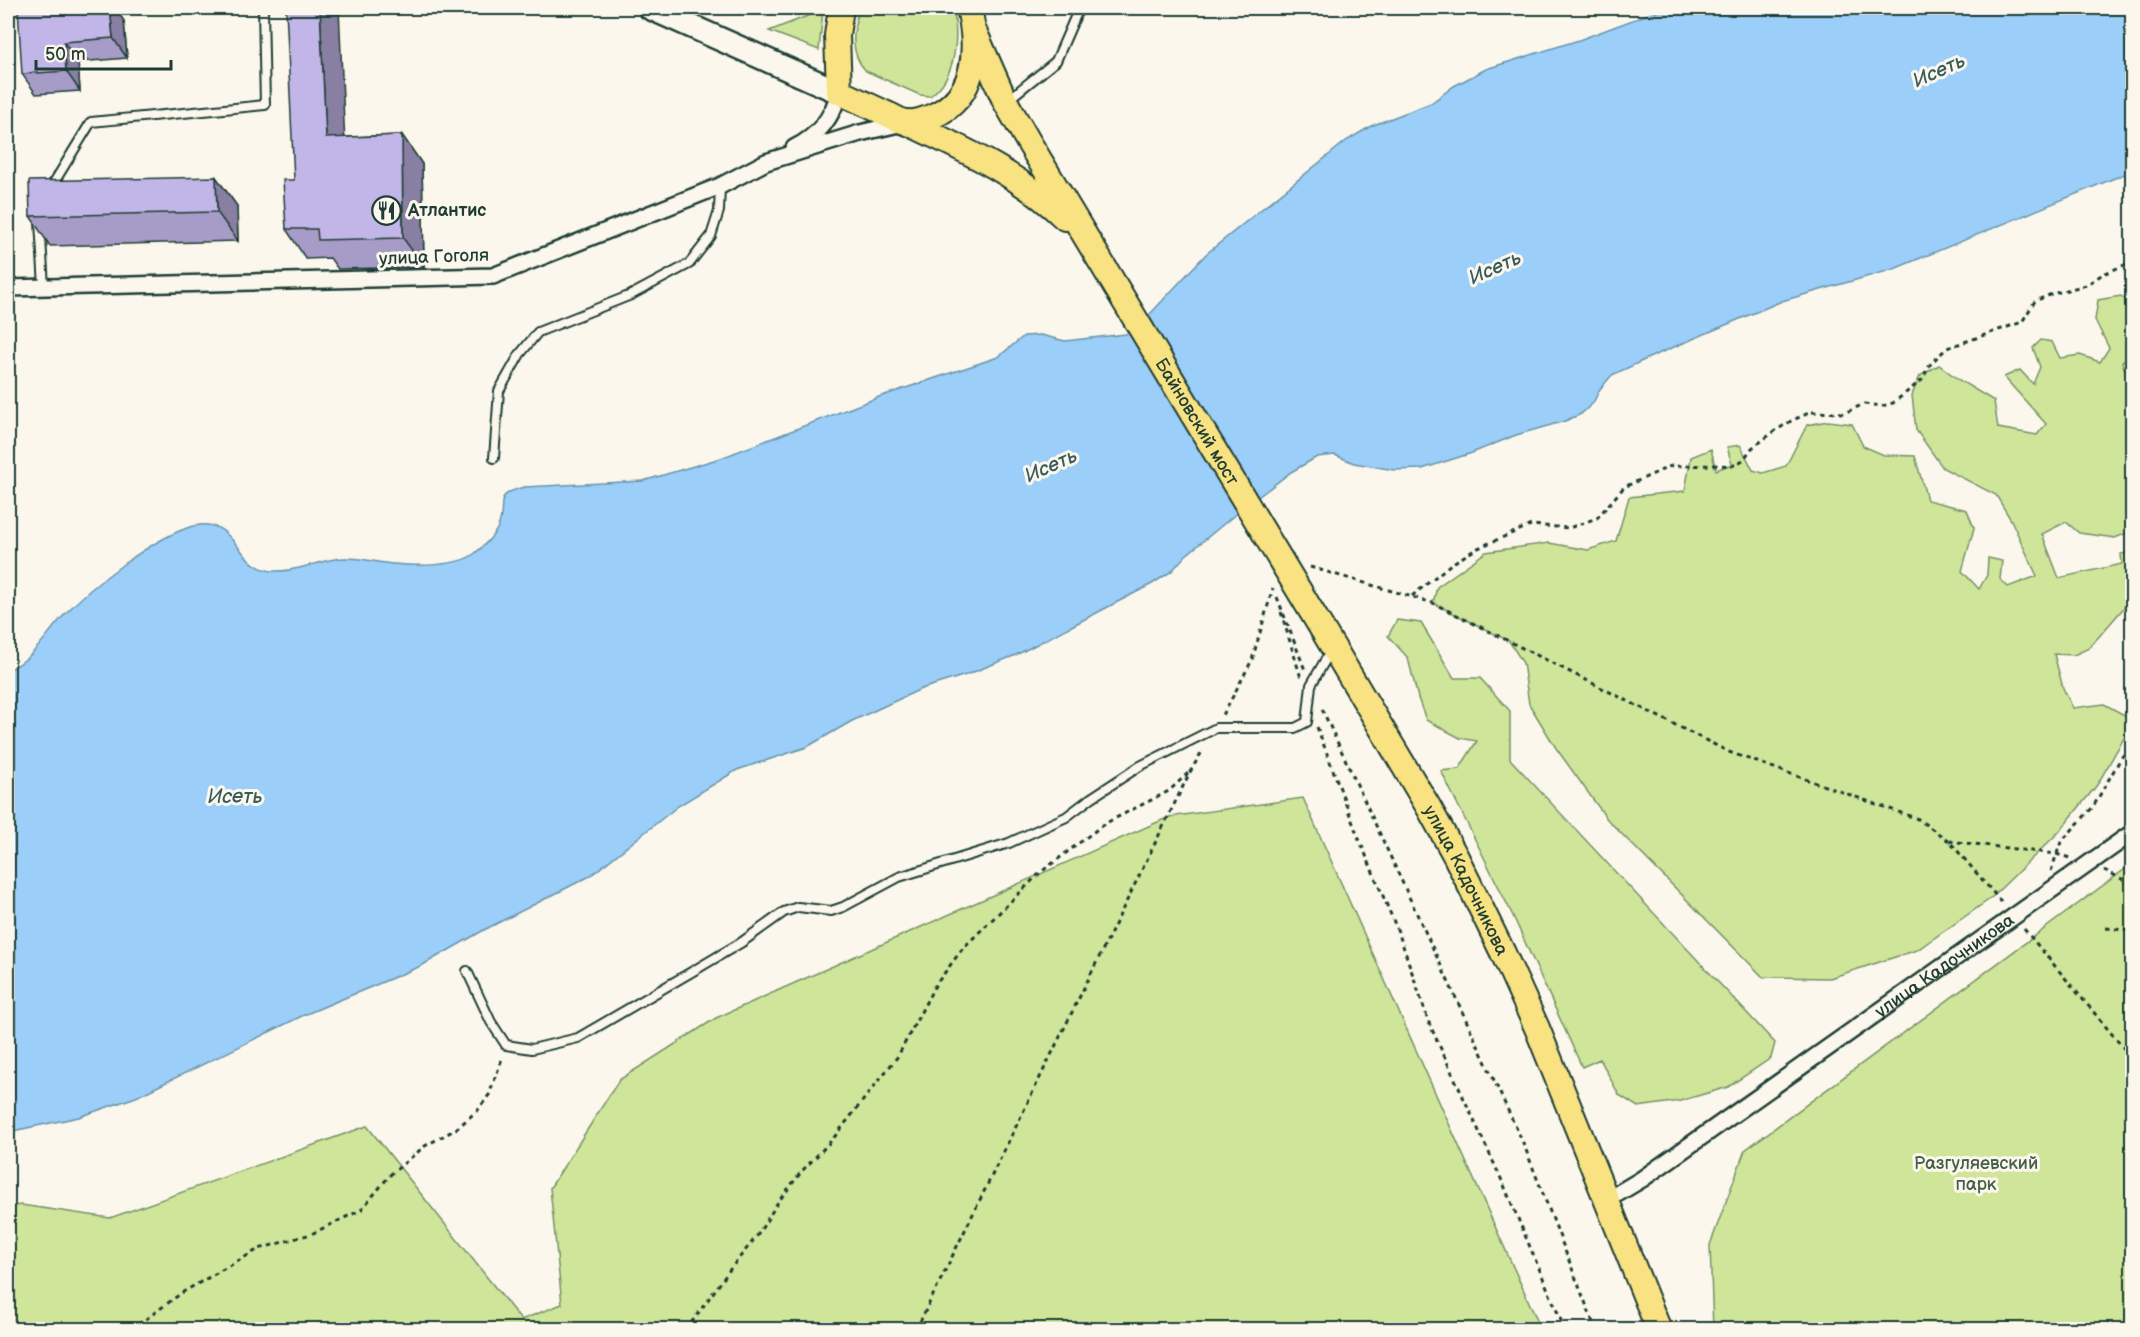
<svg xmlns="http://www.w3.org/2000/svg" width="2140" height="1337" font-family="'Balsamiq Sans',sans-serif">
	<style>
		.green { fill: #cee59a; stroke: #769167; stroke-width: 1.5 }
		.water { fill: #9bcef8; stroke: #6994aa; stroke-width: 1.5 }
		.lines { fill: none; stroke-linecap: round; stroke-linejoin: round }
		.service-casing { stroke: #1f3d34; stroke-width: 12 }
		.minor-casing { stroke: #1f3d34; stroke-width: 20 }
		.secondary-casing { stroke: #1f3d34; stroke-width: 27 }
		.primary-casing { stroke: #1f3d34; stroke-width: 28 }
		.path { stroke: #1f3d34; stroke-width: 3; stroke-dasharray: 4.5 4.5; stroke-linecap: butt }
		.service { stroke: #fbf7ec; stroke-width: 8 }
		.minor { stroke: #fbf7ec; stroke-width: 15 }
		.secondary { stroke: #fbf7ec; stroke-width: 22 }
		.primary { stroke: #f8e281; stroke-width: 24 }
		.wall { fill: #a79cc7; stroke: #1f3d34; stroke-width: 1.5 }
		.shaded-wall { fill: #887fa2; stroke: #1f3d34; stroke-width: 1.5 }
		.building { fill: #c2b5e7; stroke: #1f3d34; stroke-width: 1.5 }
		.labels { text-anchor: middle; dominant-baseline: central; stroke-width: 6; stroke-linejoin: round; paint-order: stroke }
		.poi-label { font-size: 18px; font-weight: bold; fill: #1f3d34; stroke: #fbf7ec; text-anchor: start }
		.street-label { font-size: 18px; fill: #1f3d34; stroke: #fbf7ec }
		.park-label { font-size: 18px; fill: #425f48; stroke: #fbf7ec }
		.water-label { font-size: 20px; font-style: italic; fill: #385a5b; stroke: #fbf7ec }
	</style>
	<rect width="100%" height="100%" fill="#fbf7ec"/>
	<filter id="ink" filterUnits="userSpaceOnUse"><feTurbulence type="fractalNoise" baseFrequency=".0167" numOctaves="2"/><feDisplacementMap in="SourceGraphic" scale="12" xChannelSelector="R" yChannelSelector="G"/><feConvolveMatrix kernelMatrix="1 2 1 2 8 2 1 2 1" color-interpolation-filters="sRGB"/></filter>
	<g filter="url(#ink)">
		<path class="green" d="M859 8H953C959 36 957 77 930 96L920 95 866 71C849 54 853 29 859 8Z
			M823 10 819 50 769 31Z
			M2121 296 2132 306V355L2122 362 2132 388V531L2115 538 2079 533 2066 522 2042 534 2059 578 2122 564 2121 554 2132 552V597L2128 603 2089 648 2074 655 2054 654 2063 688 2073 708 2104 704 2132 719V724L2097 785 2059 832 1990 899 1917 950 1830 978 1763 977 1607 819 1556 748 1529 704 1523 663 1509 641 1433 603 1437 587 1486 552 1549 543 1588 550 1616 541 1629 497 1685 491 1691 457 1711 449 1716 470 1732 464 1727 447 1740 445 1753 470 1763 473 1786 466 1807 425 1828 421 1852 424 1863 446 1884 455 1915 456 1927 500 1967 510 1974 528 1962 571 1979 589 1987 575 1988 558 2002 561 2000 579 2008 587 2037 576 2011 520 1996 495 1943 468 1916 430 1912 395 1920 376 1939 365 1959 380 1994 401 1998 428 2037 435 2046 424 2004 377 2020 370 2033 384 2040 367 2033 348 2041 340 2052 342 2060 358 2080 355 2100 362 2109 348 2095 320 2098 300Z
			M1397 620 1421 623 1454 678H1480L1510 711V759L1775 1043 1771 1058 1728 1087 1680 1101 1638 1107 1619 1095 1600 1059 1582 1067 1514 918 1441 771 1459 769 1477 741 1460 738 1426 720 1418 698 1408 658 1388 636Z
			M1303 798 1541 1329H8V1207L21 1205 110 1218 367 1126 521 1320 562 1304 550 1188 619 1080 716 1018 1169 817Z
			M2132 864V1329H1713L1710 1245 1745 1150Z"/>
		<path class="water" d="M1674 8H2132V171L1894 269 1782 301 1653 356 1612 375 1600 389 1593 403 1581 414 1565 421 1516 435 1472 453 1422 469 1394 470 1354 463 1335 455 1317 457 1291 472 1237 513 1185 556 1172 571 1152 584 1016 655 966 675 921 689 852 721 807 747 737 770 678 806 590 876 484 930 421 966 304 1015 136 1097 79 1117 8 1132V670C34 659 46 634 65 614 92 585 150 541 187 528 239 510 234 573 278 571 300 571 322 559 344 558 361 557 377 563 394 564 415 566 457 567 474 554 482 548 494 536 498 527 508 503 490 496 524 487L643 481 721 458 879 397 998 357 1024 336 1041 335 1065 341 1126 334 1137 328 1206 254 1346 141 1371 126 1431 103 1454 86 1486 69 1579 40 1654 12Z"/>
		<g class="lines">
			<defs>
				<path id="service" d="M1009 99 1056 61 1079 8
					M50 189 91 122 265 105 263 8
					M40 222 44 287
					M494 458 499 391 520 354 538 332 631 295 689 264 711 236 719 211 720 186
					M467 971 491 1022 506 1045 532 1049 578 1038 700 967 742 942 784 912 798 907 831 911 843 907 899 877 1009 843 1066 817 1091 798 1140 766 1216 728H1295L1307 722 1311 685 1331 650"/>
				<g id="minor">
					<path d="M794 148C817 137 833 117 839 92"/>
					<path d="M8 288 493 276 720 186 766 162 860 133 903 123"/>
					<path id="s1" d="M1607 1200 1642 1179 2132 833"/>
				</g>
				<path id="secondary" d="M650 8 839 92"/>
				<g id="primary">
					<path d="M841 8 837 35 839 92C855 99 872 107 889 115 894 117 901 122 906 122 914 123 926 119 933 116 978 96 978 48 969 8"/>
					<path id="s2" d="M975 33 1005 101 1028 141 1333 647 1429 808 1456 857 1503 953 1537 1028 1659 1330"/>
					<path d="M906 122C963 149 1019 174 1065 218"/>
				</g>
			</defs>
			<use href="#service" class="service-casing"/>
			<use href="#minor" class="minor-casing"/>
			<use href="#secondary" class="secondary-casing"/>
			<use href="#primary" class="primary-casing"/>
			<path class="path" d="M1310 567 1433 603 1729 752 1918 819 1949 841 2004 905
				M1412 596 1451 564 1478 548 1531 525 1569 528 1597 518 1624 487 1671 466 1719 465 1732 466 1743 460 1752 448 1775 431 1791 421 1811 412 1844 413 1864 404 1882 406 1893 403 1922 380 1931 363 1947 348 2022 322 2035 301 2052 294 2086 285 2103 274 2132 262
				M1277 597 1305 670
				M1281 612 1301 678
				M1322 709 1524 1145 1596 1330
				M1223 715 1252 660 1273 588
				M1317 727 1357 834 1399 934 1429 1023 1503 1183 1565 1330
				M1949 841 2056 854 2070 858
				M2104 870 2132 884
				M2051 871 2061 842 2093 807 2121 758 2132 744
				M2106 928 2132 931
				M2024 929 2132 1058
				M131 1330 183 1292 259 1249 311 1234 361 1210 391 1174 425 1146 456 1129 478 1110 489 1095 503 1056
				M686 1330 731 1268 757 1236 778 1202 802 1171 832 1140 898 1056 934 987 963 948 1041 872 1104 824 1169 791 1188 773
				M916 1330 1190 772 1203 750"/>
			<use href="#service" class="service"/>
			<use href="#minor" class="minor"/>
			<use href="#secondary" class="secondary"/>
			<use href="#primary" class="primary"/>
		</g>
		<path class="wall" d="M110 8H115L124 21 127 58 78 62 80 91 36 94 22 74Z
			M402 135 422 164 424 267 338 269 330 258 306 259 286 229 294 180 345 137Z
			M216 177 237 206 238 241 50 246 30 216Z"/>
		<path class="shaded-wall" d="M110 8H115L124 21 127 58 113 38Z
			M320 8H339L346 168 326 138Z
			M64 42 78 62 80 91 66 71Z
			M402 135 422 164 424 267 403 238Z
			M216 177 237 206 238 241 217 212Z"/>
		<path class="building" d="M18 8H110L113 38 64 42 66 71 22 74Z
			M286 8H320L326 138 402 135 403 238 318 240 317 229H286L283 180H294Z
			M216 177 217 212 30 216 29 181Z"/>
	</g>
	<defs>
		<symbol id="restaurant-ring" viewBox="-11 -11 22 22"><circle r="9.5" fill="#fbf7ec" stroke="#1f3d34" stroke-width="1.5"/><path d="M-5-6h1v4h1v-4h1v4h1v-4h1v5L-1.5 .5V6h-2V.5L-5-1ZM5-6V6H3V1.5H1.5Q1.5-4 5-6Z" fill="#1f3d34"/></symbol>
	</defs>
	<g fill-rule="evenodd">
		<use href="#restaurant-ring" x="370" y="194" width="33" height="33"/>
	</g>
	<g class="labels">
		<g class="poi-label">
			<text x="408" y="210">Атлантис</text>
		</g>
		<g class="street-label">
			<text transform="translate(434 257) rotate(-2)">улица Гоголя</text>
			<text stroke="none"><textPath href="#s2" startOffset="448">Байновский мост</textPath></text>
			<text stroke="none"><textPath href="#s2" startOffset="980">улица Кадочникова</textPath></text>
			<text stroke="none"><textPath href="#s1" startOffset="411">улица Кадочникова</textPath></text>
		</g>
		<g class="park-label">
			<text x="1976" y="1163">Разгуляевский<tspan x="1976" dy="21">парк</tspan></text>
		</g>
		<g class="water-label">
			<text transform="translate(1939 71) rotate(-24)">Исеть</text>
			<text transform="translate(1495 268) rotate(-24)">Исеть</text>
			<text transform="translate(1051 466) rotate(-24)">Исеть</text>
			<text x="235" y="797">Исеть</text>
		</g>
	</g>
	<rect width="2140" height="1337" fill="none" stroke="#fbf7ec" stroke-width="30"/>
	<rect x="15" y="15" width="2110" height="1307" fill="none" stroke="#1f3d34" stroke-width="2" filter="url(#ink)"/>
	<path d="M36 60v9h135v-9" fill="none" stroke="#1f3d34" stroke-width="3"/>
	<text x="45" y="60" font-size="18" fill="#1f3d34" stroke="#fbf7ec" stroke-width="4.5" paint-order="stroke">50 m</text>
</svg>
